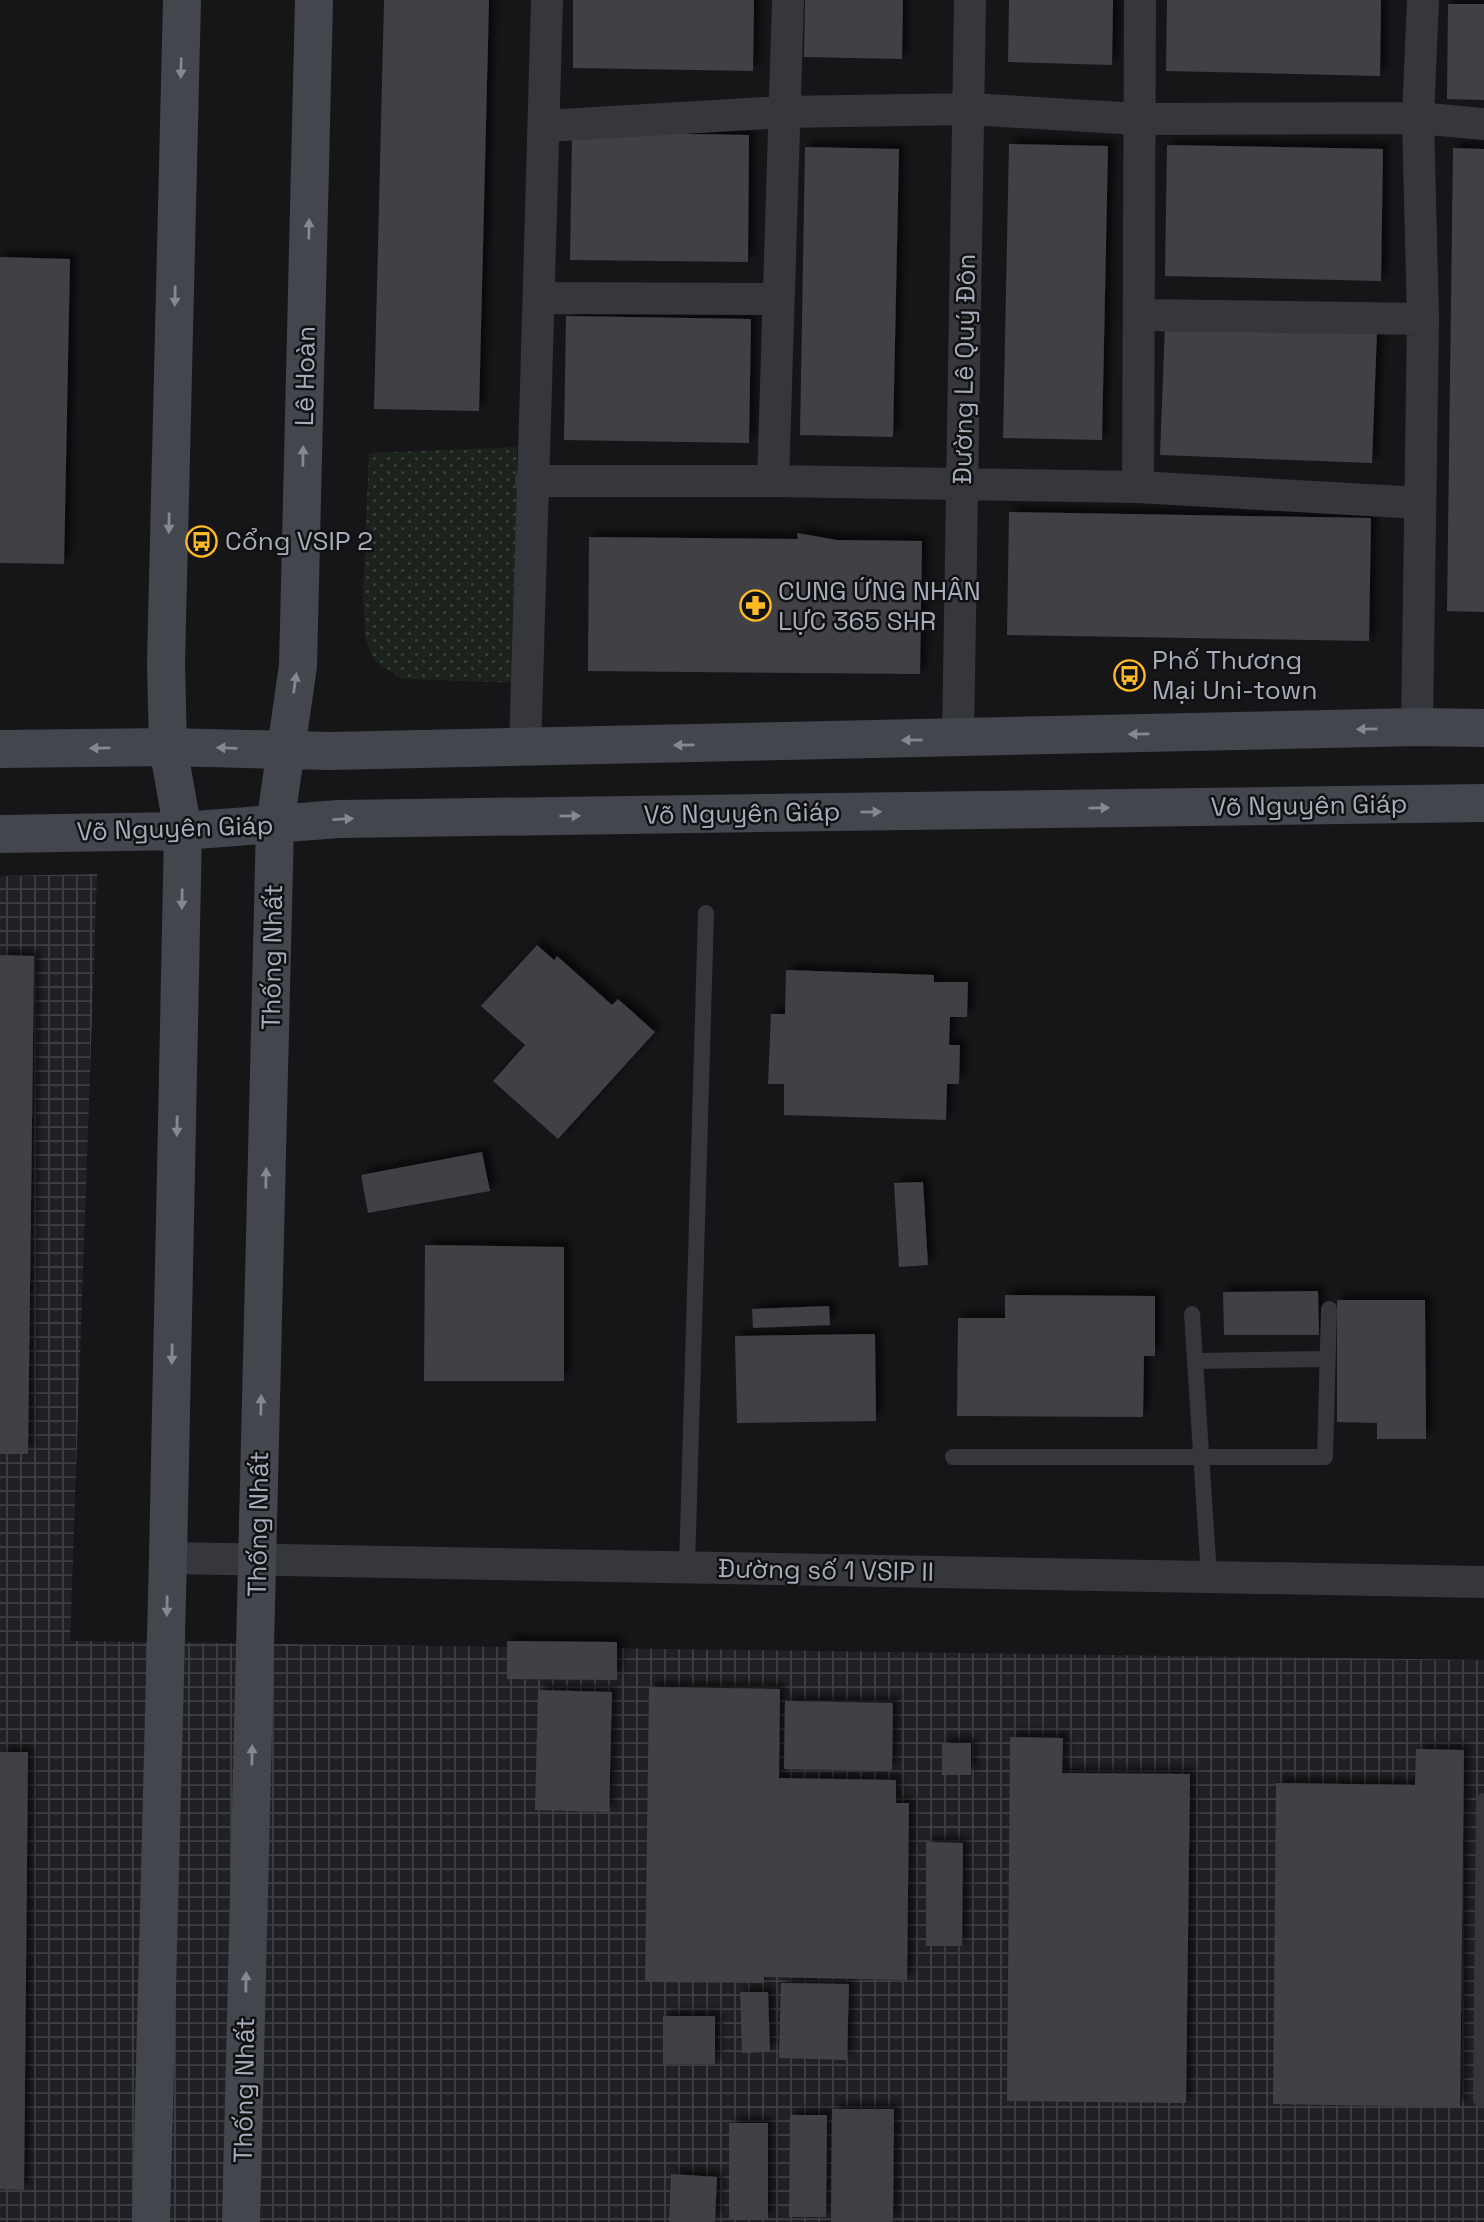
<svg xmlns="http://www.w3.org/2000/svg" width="1484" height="2222" font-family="'Space Grotesk',sans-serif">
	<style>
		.industrial { fill: url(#industrial-grid) }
		.park { fill: url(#park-dots) }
		.building { fill: #3f4045; filter: url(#shadow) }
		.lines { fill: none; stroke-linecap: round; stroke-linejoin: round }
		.lane { stroke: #36373d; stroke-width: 16 }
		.street { stroke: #36373d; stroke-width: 32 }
		.secondary { stroke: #44464d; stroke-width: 38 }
		.oneway { fill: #848893 }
		.labels { text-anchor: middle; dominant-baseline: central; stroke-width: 5; stroke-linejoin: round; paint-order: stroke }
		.street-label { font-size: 26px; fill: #a6acb9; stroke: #111113 }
		.poi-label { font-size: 26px; fill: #a6acb9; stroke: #111113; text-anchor: start }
	</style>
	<defs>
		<pattern id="industrial-grid" width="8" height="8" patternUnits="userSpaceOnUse" patternTransform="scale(1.75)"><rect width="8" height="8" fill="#212125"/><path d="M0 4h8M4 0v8" fill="none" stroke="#3e3f43"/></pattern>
		<pattern id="park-dots" width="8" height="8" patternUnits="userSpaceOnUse" patternTransform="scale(1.75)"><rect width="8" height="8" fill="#1b231c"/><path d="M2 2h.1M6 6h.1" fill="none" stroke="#39403b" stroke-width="1.8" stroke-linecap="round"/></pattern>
		<filter id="shadow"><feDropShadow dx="6" dy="-6" stdDeviation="3.5" flood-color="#0009"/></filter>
	</defs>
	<rect width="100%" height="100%" fill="#161518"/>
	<path class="industrial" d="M97 874 70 1641 1484 1660V2222H0V876Z"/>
	<path class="park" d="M517 447 518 683 402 679 374 660 365 637 363 594 369 453Z"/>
	<path class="building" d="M384 0H489L479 411 374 409Z
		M573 0H754L753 71 573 68Z
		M805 0H903L902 59 804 57Z
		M1009 0H1113L1112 65 1008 62Z
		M1167 0H1381L1380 76 1166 71Z
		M1448 4H1484V100L1447 99Z
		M572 132 749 135 748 262 570 260Z
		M1009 144 1108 146 1102 440 1003 438Z
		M1167 145 1383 149 1381 281 1165 276Z
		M805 147 899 149 893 437 800 435Z
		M1453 148 1484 149V612L1447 611Z
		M0 257 70 259 64 564 0 563Z
		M566 316 751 319 749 443 564 440Z
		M1165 323 1377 331 1372 463 1160 455Z
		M1009 512 1371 518 1369 641 1007 635Z
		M797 533 837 540 922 541 920 674 588 671 589 537 798 539Z
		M537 945 554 960 557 956 612 1005 618 999 655 1032 558 1139 493 1081 525 1045 481 1006Z
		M0 955 34 956 28 1454H0Z
		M786 970 934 975V982H968L967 1017H950L949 1045H960L959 1084H947L946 1120 784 1115V1084H768L771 1014H785Z
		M482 1152 490 1191 368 1213 361 1175Z
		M923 1182 928 1265 899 1267 894 1183Z
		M425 1245 564 1247V1381H424Z
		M1318 1291 1319 1335H1224L1223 1292Z
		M1005 1295 1155 1296V1356H1144L1143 1417 957 1416 958 1318H1005Z
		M1337 1300H1425L1426 1439H1377V1423L1337 1422Z
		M829 1306 830 1325 753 1328 752 1309Z
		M875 1334 876 1421 737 1423 735 1336Z
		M507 1641 617 1642V1680L507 1679Z
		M649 1687 780 1689 779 1778 896 1780V1803H909L907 1980 764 1977V1983L645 1982Z
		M538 1690 612 1692 609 1812 535 1810Z
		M785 1701 893 1703 892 1771 784 1769Z
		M1010 1737 1063 1738 1062 1773 1190 1774 1186 2103 1007 2101Z
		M942 1743H971V1775H942Z
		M1416 1749 1464 1750 1460 2107 1273 2104 1276 1783 1415 1785Z
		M0 1752H28L24 2190 0 2189Z
		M926 1842 963 1843 962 1946H926Z
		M781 1983 849 1984 847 2060 779 2058Z
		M740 1992H768L770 2052 742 2053Z
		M663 2016H715V2064H663Z
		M832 2109H894L893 2222H831Z
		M790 2115H827L826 2217H789Z
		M729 2123H768V2220H729Z
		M671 2174 717 2177 715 2222H669Z"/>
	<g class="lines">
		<path class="lane" d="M1192 1314 1209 1577
			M1195 1361 1327 1359
			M953 1457H1325L1329 1309
			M687 1567 706 913
			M1481 2099 1484 1801"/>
		<path class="street" d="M545 126 783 112 969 109 1139 119 1418 118 1484 124
			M539 298 778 299
			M1139 315 1423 319
			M531 481H773L1138 487 1420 503
			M773 481 788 0
			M1138 487 1140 0
			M1417 727 1423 319 1418 118 1423 0
			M958 739 970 0
			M525 748C531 499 542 249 547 0
			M168 1558 1484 1582"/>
		<path class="secondary" d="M0 749 168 747 330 751 1417 727 1484 728
			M0 834 183 831 339 819 1484 803
			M151 2222 168 1558 183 831 168 747 166 663 182 0
			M241 2222 275 825 298 666 314 0"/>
	</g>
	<defs><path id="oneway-solid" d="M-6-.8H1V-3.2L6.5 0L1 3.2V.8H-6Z" transform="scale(1.75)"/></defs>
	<g class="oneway">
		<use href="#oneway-solid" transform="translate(181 68) rotate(91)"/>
		<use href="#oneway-solid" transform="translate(309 229) rotate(-89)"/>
		<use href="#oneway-solid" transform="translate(175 296) rotate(91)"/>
		<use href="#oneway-solid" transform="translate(303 456) rotate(-89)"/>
		<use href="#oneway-solid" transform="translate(169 523) rotate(91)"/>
		<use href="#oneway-solid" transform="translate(295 683) rotate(-82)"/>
		<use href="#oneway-solid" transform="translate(1367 729) rotate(179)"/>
		<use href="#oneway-solid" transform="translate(1139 734) rotate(179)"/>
		<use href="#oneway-solid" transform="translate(912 740) rotate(179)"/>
		<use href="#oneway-solid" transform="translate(684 745) rotate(179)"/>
		<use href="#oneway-solid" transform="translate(100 748) rotate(179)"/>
		<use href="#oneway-solid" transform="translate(227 748) rotate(-178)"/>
		<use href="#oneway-solid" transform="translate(1099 808) rotate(-1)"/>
		<use href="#oneway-solid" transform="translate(871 812) rotate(-1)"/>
		<use href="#oneway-solid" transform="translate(570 816) rotate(-1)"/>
		<use href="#oneway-solid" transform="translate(343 819) rotate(-3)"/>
		<use href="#oneway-solid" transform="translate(182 899) rotate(91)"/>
		<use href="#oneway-solid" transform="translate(177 1126) rotate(91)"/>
		<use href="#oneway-solid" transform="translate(266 1178) rotate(-89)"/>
		<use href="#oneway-solid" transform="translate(172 1354) rotate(91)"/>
		<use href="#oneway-solid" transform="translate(261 1405) rotate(-89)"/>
		<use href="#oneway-solid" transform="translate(167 1606) rotate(91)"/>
		<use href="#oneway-solid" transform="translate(252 1755) rotate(-89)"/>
		<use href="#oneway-solid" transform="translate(246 1982) rotate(-89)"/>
	</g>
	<defs>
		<symbol id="bus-ring" viewBox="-11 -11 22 22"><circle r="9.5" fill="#111113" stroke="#ffba26" stroke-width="1.5"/><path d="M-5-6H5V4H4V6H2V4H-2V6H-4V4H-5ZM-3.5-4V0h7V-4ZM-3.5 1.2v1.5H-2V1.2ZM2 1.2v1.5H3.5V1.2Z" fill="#ffba26"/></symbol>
		<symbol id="pharmacy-ring" viewBox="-11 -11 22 22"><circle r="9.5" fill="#111113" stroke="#ffba26" stroke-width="1.5"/><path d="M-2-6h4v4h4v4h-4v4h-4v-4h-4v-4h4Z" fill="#ffba26"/></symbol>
	</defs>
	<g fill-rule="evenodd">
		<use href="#bus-ring" x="184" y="524" width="35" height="35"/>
		<use href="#pharmacy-ring" x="738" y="588" width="35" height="35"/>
		<use href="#bus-ring" x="1112" y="658" width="35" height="35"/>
	</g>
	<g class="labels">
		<g class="street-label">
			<text transform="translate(964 369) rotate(-89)">Đường Lê Quý Đôn</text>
			<text transform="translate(305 376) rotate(-89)">Lê Hoàn</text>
			<text transform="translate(1309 805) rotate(-1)">Võ Nguyên Giáp</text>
			<text transform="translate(742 813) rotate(-1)">Võ Nguyên Giáp</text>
			<text transform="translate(175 828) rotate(-2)">Võ Nguyên Giáp</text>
			<text transform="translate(272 957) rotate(-89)">Thống Nhất</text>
			<text transform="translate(258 1524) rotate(-89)">Thống Nhất</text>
			<text transform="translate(826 1570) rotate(1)">Đường số 1 VSIP II</text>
			<text transform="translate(244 2090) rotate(-89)">Thống Nhất</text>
		</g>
		<g class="poi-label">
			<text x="225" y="541">Cổng VSIP 2</text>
			<text x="778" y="591">CUNG ỨNG NHÂN<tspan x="778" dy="30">LỰC 365 SHR</tspan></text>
			<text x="1152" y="660">Phố Thương<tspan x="1152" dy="30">Mại Uni-town</tspan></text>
		</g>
	</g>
</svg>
